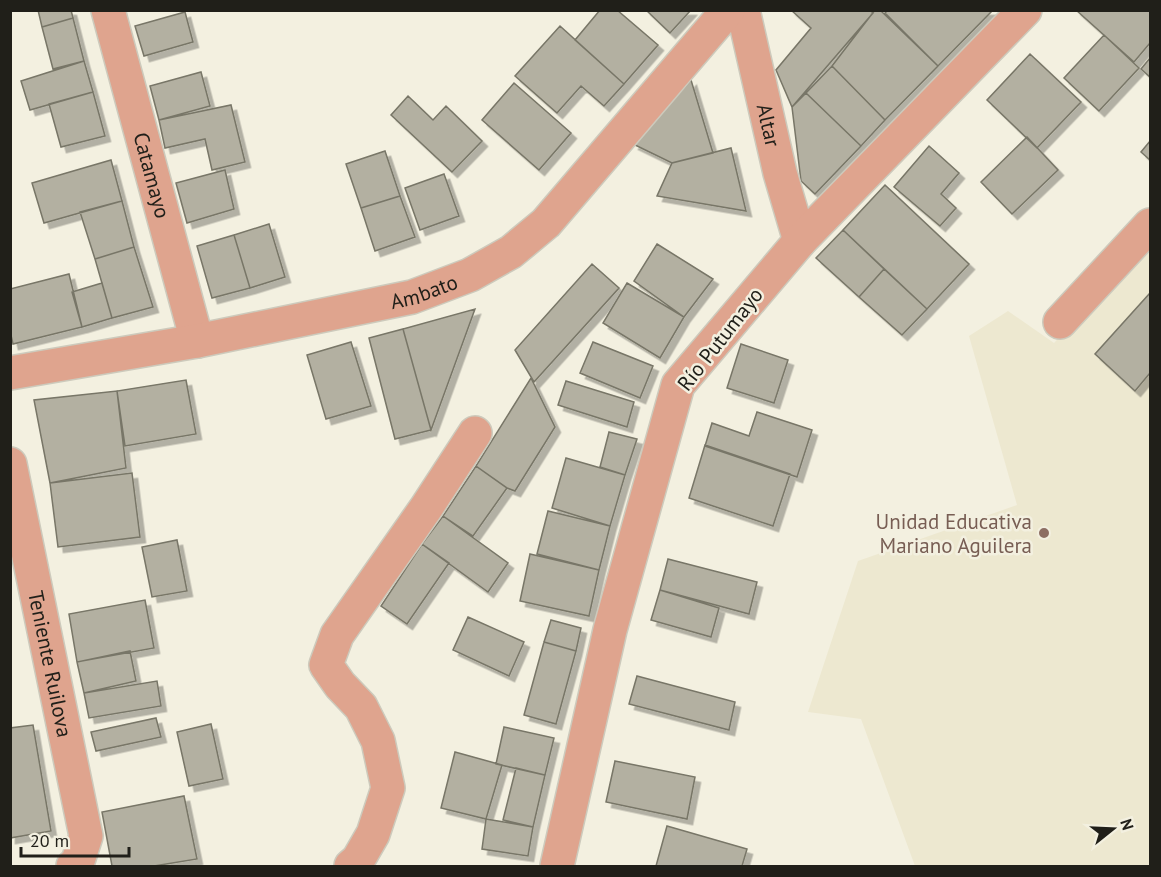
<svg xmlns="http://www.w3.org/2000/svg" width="1161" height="877" font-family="'PT Sans',sans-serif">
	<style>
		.built { fill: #ede8d0 }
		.building { fill: #b3b0a1; stroke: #787667; stroke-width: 1.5; filter: url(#shadow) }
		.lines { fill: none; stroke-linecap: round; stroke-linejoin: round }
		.minor-casing { stroke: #cdcabc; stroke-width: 36 }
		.minor { stroke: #dfa48e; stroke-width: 33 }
		.education-dot { fill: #8d6e63; stroke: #f3f0e0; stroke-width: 2 }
		.labels { text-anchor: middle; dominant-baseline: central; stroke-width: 5; stroke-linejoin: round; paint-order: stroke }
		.street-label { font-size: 21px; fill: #201f19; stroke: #f3f0e0 }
		.education-label { font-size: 21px; fill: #785e54; stroke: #f3f0e0; text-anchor: end }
	</style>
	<defs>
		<filter id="shadow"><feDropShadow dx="5.5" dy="5.5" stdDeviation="0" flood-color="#0004"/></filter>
	</defs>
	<rect width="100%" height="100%" fill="#f3f0e0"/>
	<path class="built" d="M1150 241V866H915L861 719 808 712 858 561 1017 505 969 336 1008 311 1054 343Z"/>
	<path class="building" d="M38 10H71L73 18 42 27Z
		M600 10H617L658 45 624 84 575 40Z
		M646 10H691L670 33Z
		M791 10H870L873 13 792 107 776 70 811 28Z
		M875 10H880L938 66 885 120 832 66Z
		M888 10H993L938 66 885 13Z
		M1076 10H1150V43L1134 62Z
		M185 12 193 42 144 56 135 26Z
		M73 18 84 61 53 69 42 27Z
		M560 26 624 84 604 106 581 86 557 113 515 76Z
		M1104 35 1139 68 1099 111 1064 78Z
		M1030 54 1081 102 1037 148 987 100Z
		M1150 58V77L1141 69Z
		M84 61 93 92 30 110 21 81Z
		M832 66 885 120 861 146 806 93Z
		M201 72 210 106 159 120 150 86Z
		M691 80 713 153 672 163 633 144Z
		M514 83 571 133 539 170 482 120Z
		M93 92 105 136 61 147 49 104Z
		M806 93 861 146 815 194 801 181 792 107Z
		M408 96 433 120 446 106 482 141 452 172 391 115Z
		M231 105 245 162 212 170 205 139 165 148 159 120Z
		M1027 137 1058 170 1012 214 981 182Z
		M1150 141V160L1141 152Z
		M929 146 959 173 941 194 956 208 940 226 894 187Z
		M731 148 746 211 657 196 672 163Z
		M385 151 400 196 361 208 346 164Z
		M111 160 122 201 44 223 32 183Z
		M225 170 234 209 187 223 176 183Z
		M444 174 459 216 420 230 405 188Z
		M885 185 969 264 927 309 843 230Z
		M400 196 415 237 375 251 361 208Z
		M122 201 134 247 95 259 80 212Z
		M269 224 285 277 250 288 234 235Z
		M843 230 884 269 859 297 816 258Z
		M234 235 250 288 212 298 197 246Z
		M657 244 713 279 684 317 634 281Z
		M134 247 153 307 112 318 95 259Z
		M592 264 619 288 534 382 515 350Z
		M884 269 927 309 902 335 859 297Z
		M69 274 82 327 13 344 10 331V289Z
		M102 283 112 318 82 327 72 292Z
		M627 283 684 317 660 358 603 323Z
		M1150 293V373L1135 391 1095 354Z
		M475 309 431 430 403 329Z
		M403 329 431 430 395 439 369 338Z
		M351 342 371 406 326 419 307 355Z
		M593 342 653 366 640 398 580 373Z
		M741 344 788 360 774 403 727 388Z
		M531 378 555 427 515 491 507 488 476 466Z
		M186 380 196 434 125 446 117 391Z
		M566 381 634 402 627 427 558 405Z
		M117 391 126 468 50 483 34 400Z
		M757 412 812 430 797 477 705 446 712 423 749 436Z
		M609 432 637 439 625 475 600 467Z
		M705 445 790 474 773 526 689 498Z
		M566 458 625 475 610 526 552 508Z
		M476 466 507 488 473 536 443 516Z
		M132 473 140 537 58 547 50 483Z
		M548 511 610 526 599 570 537 554Z
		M443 516 508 563 488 592 422 544Z
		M177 540 187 591 152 597 142 547Z
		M422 544 449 563 407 624 381 606Z
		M530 554 599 570 589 616 520 601Z
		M668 559 757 582 749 614 660 590Z
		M660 590 719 608 711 637 651 620Z
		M145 600 154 648 77 662 69 614Z
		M468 617 524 642 509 676 453 650Z
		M551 620 581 628 576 651 544 642Z
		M544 642 576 651 556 724 524 715Z
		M130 651 136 681 84 693 77 662Z
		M637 676 735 702 729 730 629 704Z
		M157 681 161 706 89 718 84 693Z
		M156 718 161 737 96 751 91 732Z
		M211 724 223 779 189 786 177 732Z
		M33 725 51 831 10 838V728Z
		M504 727 554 738 545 775 496 764Z
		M455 752 502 765 486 819 441 808Z
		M615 761 695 777 687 819 606 802Z
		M516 768 545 775 533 827 503 820Z
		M184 796 197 859 154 866H112L102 812Z
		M486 819 533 827 528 856 482 849Z
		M667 826 747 849 742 866H656Z"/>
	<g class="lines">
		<defs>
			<g id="minor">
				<path id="s1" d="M108 10 197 341"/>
				<path id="s2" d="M743 10 780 173 800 241"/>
				<path d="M1060 322 1150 225"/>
				<path id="s3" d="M10 373 197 341 412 297 470 275 511 252 546 223 728 10"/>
				<path id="s4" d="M10 464 86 836 77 864 73 866"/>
				<path d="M351 866 358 860 373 834 388 788 378 741 361 707 340 685 326 665 337 635 426 508 475 433"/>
				<path d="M557 866 610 630 678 385 800 241 1025 10"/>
			</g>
		</defs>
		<use href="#minor" class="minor-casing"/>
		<use href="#minor" class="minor"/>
	</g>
	<circle class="education-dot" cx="1044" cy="533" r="6"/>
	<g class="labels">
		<g class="street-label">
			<text stroke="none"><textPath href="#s2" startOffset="118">Altar</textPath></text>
			<text stroke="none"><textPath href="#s1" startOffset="171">Catamayo</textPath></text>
			<text stroke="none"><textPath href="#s3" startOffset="422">Ambato</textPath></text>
			<text transform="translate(720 339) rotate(-52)">Río Putumayo</text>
			<text stroke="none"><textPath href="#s4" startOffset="204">Teniente Ruilova</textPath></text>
		</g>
		<g class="education-label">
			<text x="1032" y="521">Unidad Educativa<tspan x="1032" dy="24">Mariano Aguilera</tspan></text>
		</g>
	</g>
	<rect width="1161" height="877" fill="none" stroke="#201f19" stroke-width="24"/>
	<g transform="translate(1113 829) rotate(72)" stroke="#f3f0e0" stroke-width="4.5" paint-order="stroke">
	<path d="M0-4.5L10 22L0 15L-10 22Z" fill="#201f19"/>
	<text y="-9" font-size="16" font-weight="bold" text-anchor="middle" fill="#201f19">N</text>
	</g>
	<path d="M21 847v9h108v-9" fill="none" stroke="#201f19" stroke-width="3"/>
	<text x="30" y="847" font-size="18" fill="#201f19" stroke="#f3f0e0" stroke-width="4.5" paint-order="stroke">20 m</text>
</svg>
